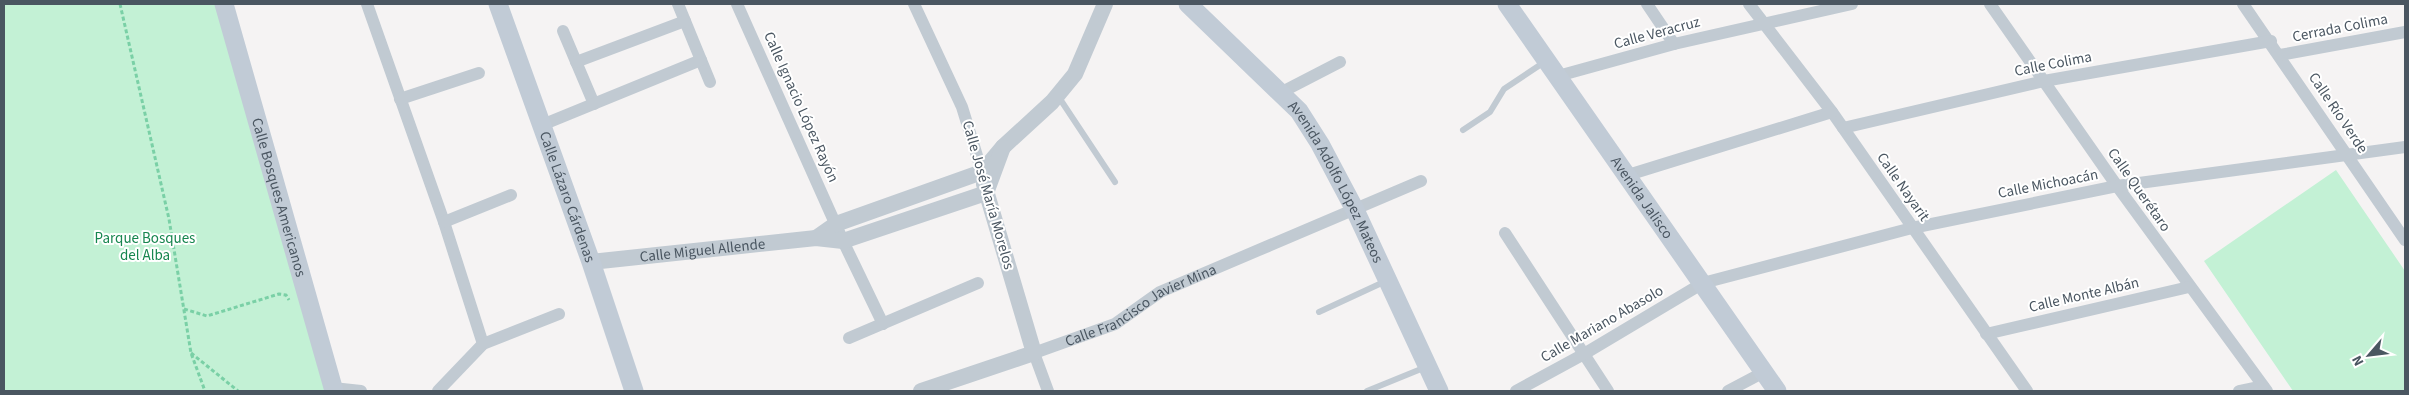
<svg xmlns="http://www.w3.org/2000/svg" width="2409" height="395" font-family="'Source Sans 3',sans-serif">
	<style>
		.green { fill: #c3f1d5 }
		.lines { fill: none; stroke-linecap: round; stroke-linejoin: round }
		.path { stroke: #7ad0a6; stroke-width: 3; stroke-dasharray: 4 2.5; stroke-linecap: butt }
		.service { stroke: #c1cad2; stroke-width: 6 }
		.minor { stroke: #c1cad2; stroke-width: 12 }
		.tertiary { stroke: #c1cad2; stroke-width: 16 }
		.secondary { stroke: #c1cbd6; stroke-width: 19 }
		.labels { text-anchor: middle; dominant-baseline: central; stroke-width: 4; stroke-linejoin: round; paint-order: stroke }
		.street-label { font-size: 15px; fill: #4a5661; stroke: #fff }
		.park-label { font-size: 15px; fill: #17864f; stroke: #fff }
	</style>
	<rect width="100%" height="100%" fill="#f5f3f3"/>
	<path class="green" d="M4 4H224L334 391H4Z
		M2336 170 2405 271V391H2293L2204 261Z"/>
	<g class="lines">
		<path class="path" d="M120 4 169 219 191 353 205 391
			M184 309 207 316 279 294 286 295 289 300
			M191 353 238 391"/>
		<path class="service" d="M1058 96 1115 182
			M1463 130 1490 112 1504 89 1546 61
			M1319 312 1386 281
			M1367 391 1426 367"/>
		<g class="minor">
			<path d="M367 4 444 222 483 344"/>
			<path d="M678 4 710 82"/>
			<path d="M737 4 843 241 883 324"/>
			<path d="M914 4 962 107 982 172"/>
			<path d="M1647 4 1674 44"/>
			<path d="M1749 4 1832 112 2027 391"/>
			<path d="M1990 4 2117 186 2267 391"/>
			<path d="M2243 4 2405 240"/>
			<path d="M563 31 594 104"/>
			<path d="M2280 55 2405 32"/>
			<path d="M576 62 685 21"/>
			<path d="M1558 76 1674 44 1852 4"/>
			<path d="M1280 93 1340 62"/>
			<path d="M400 99 479 73"/>
			<path d="M542 125 701 60"/>
			<path d="M1843 128 2044 81 2271 41"/>
			<path d="M1628 175 1832 112"/>
			<path d="M444 222 511 195"/>
			<path d="M1505 233 1608 391"/>
			<path d="M1986 334 2189 287"/>
			<path d="M849 338 978 283"/>
			<path d="M333 388 361 391"/>
			<path d="M438 391 483 344 559 314"/>
			<path id="s1" d="M1048 391 1034 353 1115 324 1160 292 1421 181"/>
			<path d="M1516 391 1584 354 1703 283 1912 228 2117 186 2405 147"/>
			<path d="M1728 391 1764 372"/>
			<path d="M2239 391 2263 386"/>
		</g>
		<g class="tertiary">
			<path d="M816 238 836 224 982 172 1003 147 1052 102 1075 74 1105 4"/>
			<path id="s2" d="M591 262 816 238 843 241 986 193 1003 147"/>
			<path d="M921 391 1034 353 984 184"/>
		</g>
		<g class="secondary">
			<path id="s3" d="M224 4 334 391"/>
			<path id="s4" d="M498 4 591 262 634 391"/>
			<path id="s5" d="M1188 4 1299 111 1320 144 1355 210 1439 391"/>
			<path id="s6" d="M1507 4 1777 391"/>
		</g>
	</g>
	<g class="labels">
		<g class="street-label">
			<text transform="translate(2340 28) rotate(-11)">Cerrada Colima</text>
			<text transform="translate(1657 33) rotate(-15)">Calle Veracruz</text>
			<text transform="translate(2053 64) rotate(-11)">Calle Colima</text>
			<text transform="translate(801 107) rotate(66)">Calle Ignacio López Rayón</text>
			<text transform="translate(2338 113) rotate(56)">Calle Río Verde</text>
			<text stroke="none"><textPath href="#s5" startOffset="234">Avenida Adolfo López Mateos</textPath></text>
			<text transform="translate(2048 184) rotate(-11)">Calle Michoacán</text>
			<text transform="translate(1903 187) rotate(55)">Calle Nayarit</text>
			<text transform="translate(2139 190) rotate(55)">Calle Querétaro</text>
			<text transform="translate(988 195) rotate(74)">Calle José María Morelos</text>
			<text stroke="none"><textPath href="#s4" startOffset="205">Calle Lázaro Cárdenas</textPath></text>
			<text stroke="none"><textPath href="#s6" startOffset="236">Avenida Jalisco</textPath></text>
			<text stroke="none"><textPath href="#s3" startOffset="201">Calle Bosques Americanos</textPath></text>
			<text stroke="none"><textPath href="#s2" startOffset="112">Calle Miguel Allende</textPath></text>
			<text transform="translate(2084 295) rotate(-13)">Calle Monte Albán</text>
			<text stroke="none"><textPath href="#s1" startOffset="158">Calle Francisco Javier Mina</textPath></text>
			<text transform="translate(1602 324) rotate(-30)">Calle Mariano Abasolo</text>
		</g>
		<g class="park-label">
			<text x="145" y="238">Parque Bosques<tspan x="145" dy="17">del Alba</tspan></text>
		</g>
	</g>
	<rect width="2409" height="395" fill="none" stroke="#4a5661" stroke-width="10"/>
	<g transform="translate(2369 355) rotate(242)" stroke="#ffffff" stroke-width="4" paint-order="stroke">
	<path d="M0-4L9 19L0 12L-9 19Z" fill="#4a5661"/>
	<text y="-8" font-size="14" font-weight="bold" text-anchor="middle" fill="#4a5661">N</text>
	</g>
</svg>
